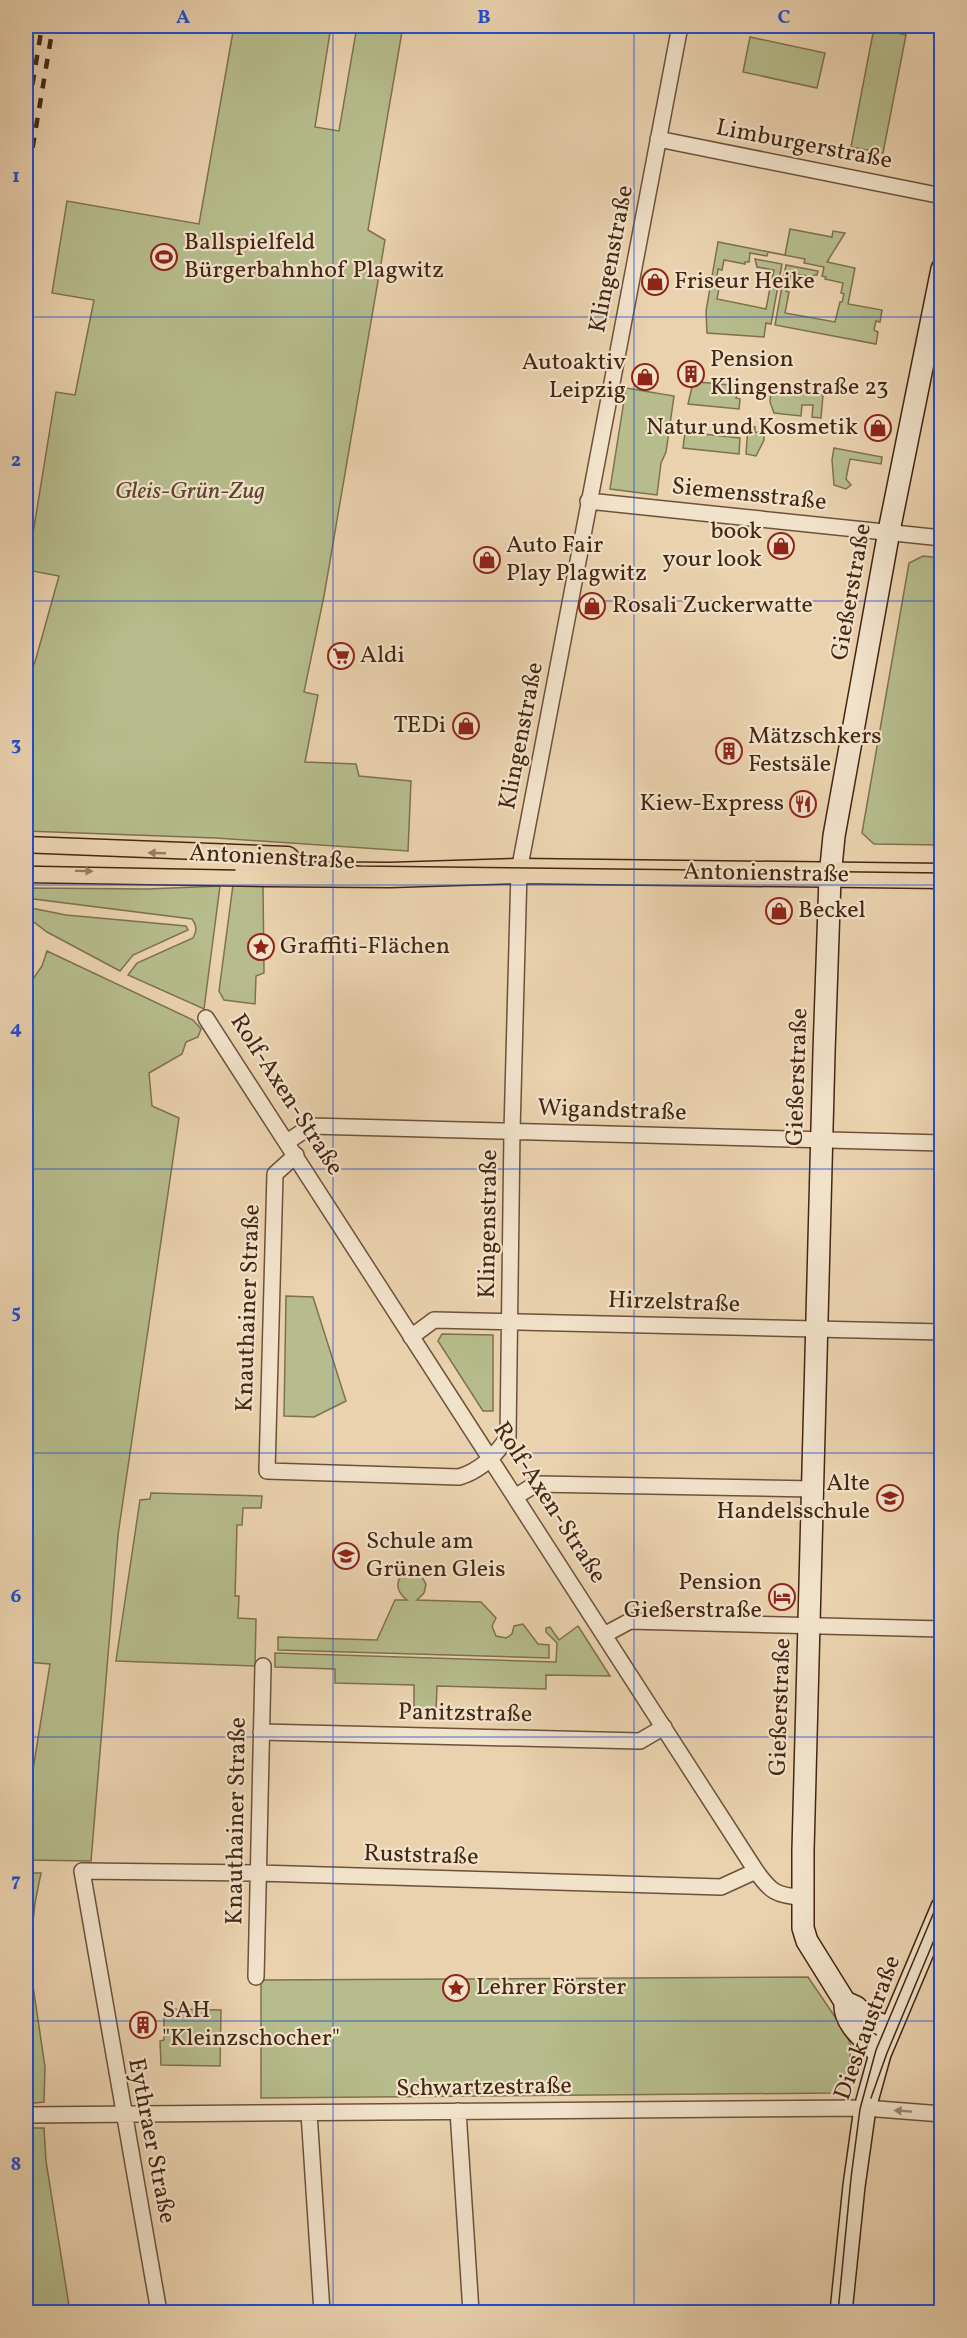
<svg xmlns="http://www.w3.org/2000/svg" width="967" height="2338" font-family="Vollkorn,serif">
	<style>
		.green { fill: #b6bc8b; stroke: #7e714f; stroke-width: 1.5 }
		.lines { fill: none; stroke-linecap: round; stroke-linejoin: round }
		.street-casing { stroke: #6e513a; stroke-width: 18 }
		.secondary-casing { stroke: #452613; stroke-width: 24 }
		.primary-casing { stroke: #452613; stroke-width: 27 }
		.street { stroke: #f1e2ca; stroke-width: 15 }
		.secondary { stroke: #f1e2ca; stroke-width: 21 }
		.primary { stroke: #ead2ae; stroke-width: 24 }
		.tram { stroke: #452613; stroke-width: 1.5 }
		.rail { stroke: #452613; stroke-width: 4.5; stroke-dasharray: 10 10; stroke-linecap: butt }
		.oneway { fill: #987c60 }
		.oneway2 { fill: #9b846e }
		.grid { fill: none; stroke: #1d4ed8; stroke-width: 1.5; stroke-opacity: 0.55 }
		.labels { text-anchor: middle; dominant-baseline: central; stroke-width: 4.5; stroke-linejoin: round; paint-order: stroke }
		.street-label { font-size: 24px; fill: #452613; stroke: #f1e2ca }
		.poi-label { font-size: 24px; fill: #452613; stroke: #f1e2ca; text-anchor: start }
		.park-label { font-size: 24px; font-style: italic; fill: #5c442b; stroke: #f1e2ca }
		.neatline { fill: none; stroke: #1d4ed8; stroke-width: 2 }
		.grid-label { font-size: 20px; text-anchor: middle; font-weight: bold; fill: #1d4ed8 }
	</style>
	<rect width="100%" height="100%" fill="#ead2ae"/>
	<filter id="stains"><feTurbulence type="fractalNoise" baseFrequency=".00333" numOctaves="4"/><feColorMatrix values="0 0 0 0 .2 0 0 0 0 .09 0 0 0 0 .02 0 0 0 .5 -.17"/></filter>
	<radialGradient id="worn" r=".72"><stop offset=".6" stop-color="#630" stop-opacity="0"/><stop offset="1" stop-color="#630" stop-opacity=".3"/></radialGradient>
	<path class="green" d="M234 26H331L315 127 339 131 357 26H403L368 230 385 240 324 596 304 692 318 695 305 762 356 764 359 776 411 781 408 851 216 838 26 831V681L35 662 59 576 27 570 56 392 75 395 94 300 52 293 67 201 199 224Z
		M874 28 906 35 883 153 851 147Z
		M750 37 825 53 817 88 743 72Z
		M790 229 832 237 833 231 845 233 827 262 855 268 848 304 882 310 880 322 876 321 874 330 878 332 876 344 775 325 786 265 818 271 817 275H814L813 277 792 273 786 291 789 292 785 313 835 322 840 302H842L844 294 841 293 843 283 825 279 826 277 822 276 824 267 804 263 805 259 768 252 767 256 750 253 749 262H745V264L724 260 722 270 718 269 717 277 721 278 717 299 766 309 770 288 774 289 776 280 772 279 774 270 757 267 755 259 782 264 771 324 766 323 764 337 707 333 706 311 718 242 785 255Z
		M688 381 740 386 736 398 740 399 739 409 688 404 692 387 687 386Z
		M626 388 674 396 666 452 661 463 657 495 610 489Z
		M771 389 823 395 821 418 812 417 813 405H802L801 416 774 413 770 402Z
		M748 426 755 427V432L764 433V440L756 456 746 454Z
		M685 432 740 438 739 454 683 448Z
		M834 448 882 457 881 464 850 459 846 479 851 485 846 489 834 485 832 460Z
		M923 556 941 558V845L874 844 862 833 909 563Z
		M233 885H263L264 973 256 976 255 1004 224 1000 219 991Z
		M220 886 204 1009 128 975 137 963 193 938C197 931 197 926 192 919L26 898V888L148 889Z
		M26 907 66 915 186 926 188 930 133 955 120 971 47 932 26 916Z
		M47 951 193 1020 201 1029 198 1037 186 1042 182 1054 149 1073 152 1106 179 1118 118 1535 91 1861 26 1860V1813L50 1664 26 1662V989L42 966Z
		M286 1296 313 1297 346 1401 314 1417 284 1416Z
		M442 1334 493 1335V1411H483L438 1341Z
		M151 1493 262 1496 261 1508H243L242 1525H237L235 1596H239L238 1618 256 1619 255 1666 116 1661 140 1500 150 1499Z
		M409 1571 419 1572 426 1584 424 1593 417 1600 481 1602 496 1618 492 1626 496 1636 506 1638 512 1634 514 1626 523 1624 538 1644 549 1645V1658L278 1650V1637L377 1640 395 1600H407C395 1591 394 1577 409 1571Z
		M578 1626 610 1676 546 1675V1689L437 1686 436 1711 414 1710V1685L335 1683V1669L275 1667V1653L556 1662 557 1643 546 1632V1628L550 1627 559 1640Z
		M26 1873H41L35 1903 29 1959 45 2067 44 2102 26 2104Z
		M808 1977 846 2033 851 2046 848 2078 834 2093 261 2098V1980Z
		M164 2009 221 2010 220 2066 161 2065 160 2041 164 2040Z
		M26 2128H44L46 2161 70 2312H26Z"/>
	<g class="lines">
		<defs>
			<path id="street" d="M658 139 942 196
				M588 501 942 538
				M206 1018 756 1871C770 1891 776 1896 802 1897
				M287 1142 311 1126 942 1143
				M296 1155 275 1174 267 1471 459 1477C480 1471 496 1455 508 1437L512 1131 519 871 680 26
				M411 1337 434 1320 942 1332
				M515 1497 536 1484 813 1489
				M604 1635 630 1621 942 1629
				M261 1732 640 1741 664 1727
				M256 1977 263 1666
				M458 2111 471 2312
				M309 2113 322 2312
				M26 2115 865 2108 942 2114
				M159 2312 82 1871 258 1873 721 1887 756 1871"/>
			<path id="secondary" d="M845 2002 856 2007 869 2020 891 2028
				M880 2054C866 2040 843 2024 845 2002L807 1941 803 1928V1851L824 1052 830 877 834 836 889 531 942 269
				M841 2312 854 2186 865 2108 880 2054 942 1907"/>
			<path id="primary" d="M26 849 287 859
				M26 870 267 874 390 875 519 871 942 876"/>
		</defs>
		<use href="#street" class="street-casing"/>
		<use href="#secondary" class="secondary-casing"/>
		<use href="#primary" class="primary-casing"/>
		<use href="#street" class="street"/>
		<use href="#secondary" class="secondary"/>
		<use href="#primary" class="primary"/>
		<path class="tram" d="M26 853 361 866 942 873
			M26 866 235 870
			M871 2098 887 2053 942 1921
			M838 2312 851 2178 860 2109 876 2050 942 1893"/>
		<path class="rail" d="M26 52 32 26
			M26 124 42 26
			M26 187 53 26"/>
	</g>
	<defs><path id="oneway-solid" d="M-6-.8H1V-3.2L6.5 0L1 3.2V.8H-6Z" transform="scale(1.5)"/></defs>
	<g class="oneway">
		<use href="#oneway-solid" transform="translate(157 853) rotate(-178)"/>
		<use href="#oneway-solid" transform="translate(84 871) rotate(1)"/>
	</g>
	<use class="oneway2" href="#oneway-solid" transform="translate(903 2111) rotate(-176)"/>
	<path class="grid" d="M333 26V2312M634 26V2312M26 317H942M26 601H942M26 885H942M26 1169H942M26 1453H942M26 1737H942M26 2021H942"/>
	<defs>
		<symbol id="stadium-ring" viewBox="-11 -11 22 22"><circle r="9.5" fill="#f1e2ca" stroke="#8f2418" stroke-width="1.5"/><path d="M0-5a6.5 5 0 1 0 0 10a6.5 5 0 1 0 0-10ZM-3.5-1.8h7v3.6h-7Z" fill="#8f2418"/></symbol>
		<symbol id="shop-ring" viewBox="-11 -11 22 22"><circle r="9.5" fill="#f1e2ca" stroke="#8f2418" stroke-width="1.5"/><path d="M-5-2.5h2.3a2.7 3.5 0 0 1 5.4 0H5L5.5 6h-11ZM-1.5-2.5h3a1.5 2.3 0 0 0-3 0Z" fill="#8f2418"/></symbol>
		<symbol id="building-ring" viewBox="-11 -11 22 22"><circle r="9.5" fill="#f1e2ca" stroke="#8f2418" stroke-width="1.5"/><path d="M-4-6H4V6H1V3H-1V6H-4ZM-2.5-4.3h1.7v1.8h-1.7ZM.8-4.3h1.7v1.8H.8ZM-2.5-1h1.7V.8h-1.7ZM.8-1h1.7V.8H.8Z" fill="#8f2418"/></symbol>
		<symbol id="supermarket-ring" viewBox="-11 -11 22 22"><circle r="9.5" fill="#f1e2ca" stroke="#8f2418" stroke-width="1.5"/><path d="M-6-5.5h2.5l.6 2H6L4.5 2H-2.5L-4.4-4H-6ZM-1.5 3.2a1.3 1.3 0 1 0 .1 0ZM3 3.2a1.3 1.3 0 1 0 .1 0Z" fill="#8f2418"/></symbol>
		<symbol id="restaurant-ring" viewBox="-11 -11 22 22"><circle r="9.5" fill="#f1e2ca" stroke="#8f2418" stroke-width="1.5"/><path d="M-5-6h1v4h1v-4h1v4h1v-4h1v5L-1.5 .5V6h-2V.5L-5-1ZM5-6V6H3V1.5H1.5Q1.5-4 5-6Z" fill="#8f2418"/></symbol>
		<symbol id="sight-ring" viewBox="-11 -11 22 22"><circle r="9.5" fill="#f1e2ca" stroke="#8f2418" stroke-width="1.5"/><path d="M0-6L1.8-2.2L6-1.7L2.9 1.2L3.7 5.4L0 3.3L-3.7 5.4L-2.9 1.2L-6-1.7L-1.8-2.2Z" fill="#8f2418"/></symbol>
		<symbol id="school-ring" viewBox="-11 -11 22 22"><circle r="9.5" fill="#f1e2ca" stroke="#8f2418" stroke-width="1.5"/><path d="M0-5L7-2L0 1L-7-2ZM-4 1L0 2.5L4 1V4Q0 6-4 4Z" fill="#8f2418"/></symbol>
		<symbol id="hotel-ring" viewBox="-11 -11 22 22"><circle r="9.5" fill="#f1e2ca" stroke="#8f2418" stroke-width="1.5"/><path d="M-6-4.5h1.5V1H6V5H4.5V3h-9V5H-6ZM-4 0a1.8 1.8 0 1 1 3.6 0ZM.5 0V-2.5h3Q6-2.5 6 0Z" fill="#8f2418"/></symbol>
	</defs>
	<g fill-rule="evenodd">
		<use href="#stadium-ring" x="149" y="242" width="30" height="30"/>
		<use href="#shop-ring" x="640" y="267" width="30" height="30"/>
		<use href="#building-ring" x="676" y="359" width="30" height="30"/>
		<use href="#shop-ring" x="630" y="362" width="30" height="30"/>
		<use href="#shop-ring" x="863" y="413" width="30" height="30"/>
		<use href="#shop-ring" x="766" y="531" width="30" height="30"/>
		<use href="#shop-ring" x="472" y="545" width="30" height="30"/>
		<use href="#shop-ring" x="577" y="591" width="30" height="30"/>
		<use href="#supermarket-ring" x="326" y="641" width="30" height="30"/>
		<use href="#shop-ring" x="451" y="711" width="30" height="30"/>
		<use href="#building-ring" x="714" y="736" width="30" height="30"/>
		<use href="#restaurant-ring" x="788" y="789" width="30" height="30"/>
		<use href="#shop-ring" x="764" y="896" width="30" height="30"/>
		<use href="#sight-ring" x="246" y="932" width="30" height="30"/>
		<use href="#school-ring" x="875" y="1483" width="30" height="30"/>
		<use href="#school-ring" x="331" y="1541" width="30" height="30"/>
		<use href="#hotel-ring" x="767" y="1582" width="30" height="30"/>
		<use href="#sight-ring" x="441" y="1973" width="30" height="30"/>
		<use href="#building-ring" x="128" y="2010" width="30" height="30"/>
	</g>
	<g class="labels">
		<g class="street-label">
			<text transform="translate(804 145) rotate(11)">Limburgerstraße</text>
			<text transform="translate(612 259) rotate(-79)">Klingenstraße</text>
			<text transform="translate(749 495) rotate(6)">Siemensstraße</text>
			<text transform="translate(852 592) rotate(-80)">Gießerstraße</text>
			<text transform="translate(522 736) rotate(-79)">Klingenstraße</text>
			<text transform="translate(272 858) rotate(3)">Antonienstraße</text>
			<text transform="translate(766 874) rotate(1)">Antonienstraße</text>
			<text transform="translate(798 1077) rotate(-88)">Gießerstraße</text>
			<text transform="translate(286 1095) rotate(57)">Rolf-Axen-Straße</text>
			<text transform="translate(612 1111) rotate(2)">Wigandstraße</text>
			<text transform="translate(489 1224) rotate(-89)">Klingenstraße</text>
			<text transform="translate(674 1303) rotate(2)">Hirzelstraße</text>
			<text transform="translate(249 1308) rotate(-88)">Knauthainer Straße</text>
			<text transform="translate(549 1503) rotate(57)">Rolf-Axen-Straße</text>
			<text transform="translate(781 1707) rotate(-88)">Gießerstraße</text>
			<text transform="translate(465 1714) rotate(1)">Panitzstraße</text>
			<text transform="translate(237 1821) rotate(-89)">Knauthainer Straße</text>
			<text transform="translate(421 1856) rotate(2)">Ruststraße</text>
			<text transform="translate(868 2028) rotate(-70)">Dieskaustraße</text>
			<text transform="translate(484 2088) rotate(-1)">Schwartzestraße</text>
			<text transform="translate(151 2141) rotate(79)">Eythraer Straße</text>
		</g>
		<g class="poi-label">
			<text x="184" y="243">Ballspielfeld<tspan x="184" dy="28">Bürgerbahnhof Plagwitz</tspan></text>
			<text x="674" y="282">Friseur Heike</text>
			<text x="710" y="360">Pension<tspan x="710" dy="28">Klingenstraße 23</tspan></text>
			<text x="626" y="363" text-anchor="end">Autoaktiv<tspan x="626" dy="28">Leipzig</tspan></text>
			<text x="858" y="428" text-anchor="end">Natur und Kosmetik</text>
			<text x="762" y="532" text-anchor="end">book<tspan x="762" dy="28">your look</tspan></text>
			<text x="506" y="546">Auto Fair<tspan x="506" dy="28">Play Plagwitz</tspan></text>
			<text x="612" y="606">Rosali Zuckerwatte</text>
			<text x="360" y="656">Aldi</text>
			<text x="446" y="726" text-anchor="end">TEDi</text>
			<text x="748" y="737">Mätzschkers<tspan x="748" dy="28">Festsäle</tspan></text>
			<text x="784" y="804" text-anchor="end">Kiew-Express</text>
			<text x="798" y="911">Beckel</text>
			<text x="280" y="947">Graffiti-Flächen</text>
			<text x="870" y="1484" text-anchor="end">Alte<tspan x="870" dy="28">Handelsschule</tspan></text>
			<text x="366" y="1542">Schule am<tspan x="366" dy="28">Grünen Gleis</tspan></text>
			<text x="762" y="1583" text-anchor="end">Pension<tspan x="762" dy="28">Gießerstraße</tspan></text>
			<text x="476" y="1988">Lehrer Förster</text>
			<text x="162" y="2011">SAH<tspan x="162" dy="28">"Kleinzschocher"</tspan></text>
		</g>
		<g class="park-label">
			<text x="190" y="492">Gleis-Grün-Zug</text>
		</g>
	</g>
	<rect width="967" height="2338" fill="none" stroke="#ead2ae" stroke-width="66"/>
	<rect x="33" y="33" width="901" height="2272" class="neatline"/>
	<g class="grid-label">
		<text x="183" y="23">A</text>
		<text x="484" y="23">B</text>
		<text x="784" y="23">C</text>
		<text x="16" y="182">1</text>
		<text x="16" y="466">2</text>
		<text x="16" y="750">3</text>
		<text x="16" y="1034">4</text>
		<text x="16" y="1318">5</text>
		<text x="16" y="1602">6</text>
		<text x="16" y="1886">7</text>
		<text x="16" y="2170">8</text>
	</g>
	<rect width="100%" height="100%" filter="url(#stains)"/>
	<rect width="100%" height="100%" fill="url(#worn)"/>
</svg>
